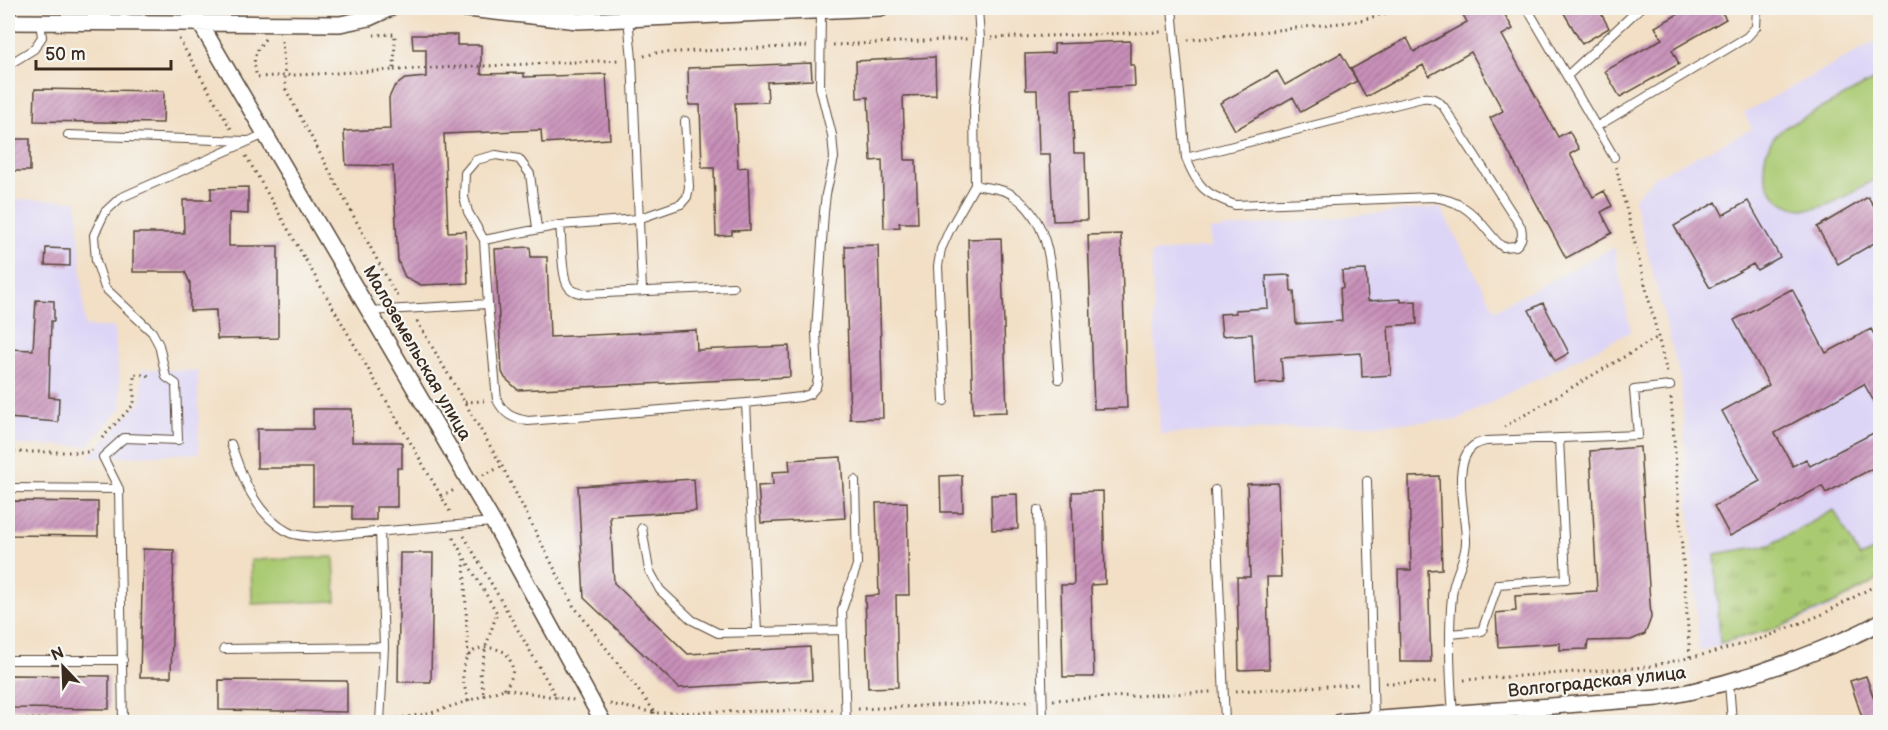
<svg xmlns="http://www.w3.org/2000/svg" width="1888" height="730" font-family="'Balsamiq Sans',sans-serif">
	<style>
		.built { fill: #ddd5f6 }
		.grass { fill: url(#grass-tufts); stroke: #727a48; stroke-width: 1.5 }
		.garden { fill: #aaca72; stroke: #727a48; stroke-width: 1.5 }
		.building { fill: url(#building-hatch) }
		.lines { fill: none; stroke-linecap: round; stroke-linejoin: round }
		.service-casing { stroke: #564537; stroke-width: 10 }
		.minor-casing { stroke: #564537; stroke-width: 18 }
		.path { stroke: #564537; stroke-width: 3; stroke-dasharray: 1.5 4.5; stroke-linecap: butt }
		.service { stroke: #fff; stroke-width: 8 }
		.minor { stroke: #fff; stroke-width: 15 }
		.labels { text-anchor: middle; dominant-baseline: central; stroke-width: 4.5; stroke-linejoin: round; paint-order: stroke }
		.street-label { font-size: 18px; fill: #3b2a1e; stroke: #f6f6f2 }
	</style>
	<defs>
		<pattern id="grass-tufts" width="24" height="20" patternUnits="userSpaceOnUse" patternTransform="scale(1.5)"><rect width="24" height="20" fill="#aaca72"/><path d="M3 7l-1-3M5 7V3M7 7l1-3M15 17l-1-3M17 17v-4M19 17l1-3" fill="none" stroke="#8ca45d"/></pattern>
		<pattern id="building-hatch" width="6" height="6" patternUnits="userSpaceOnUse" patternTransform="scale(1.5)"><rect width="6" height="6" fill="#c890b9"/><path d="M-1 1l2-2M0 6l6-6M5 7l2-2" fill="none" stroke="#a47696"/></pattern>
	</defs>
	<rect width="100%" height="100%" fill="#f6f6f2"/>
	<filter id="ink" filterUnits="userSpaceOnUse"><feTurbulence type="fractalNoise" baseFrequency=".0167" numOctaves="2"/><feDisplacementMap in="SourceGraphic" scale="12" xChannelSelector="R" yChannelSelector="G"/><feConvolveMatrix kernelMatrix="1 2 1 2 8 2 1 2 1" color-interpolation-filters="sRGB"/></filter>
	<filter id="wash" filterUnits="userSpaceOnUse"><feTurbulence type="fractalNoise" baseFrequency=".008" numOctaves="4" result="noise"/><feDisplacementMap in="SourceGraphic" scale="24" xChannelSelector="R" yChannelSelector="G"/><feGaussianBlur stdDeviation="1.35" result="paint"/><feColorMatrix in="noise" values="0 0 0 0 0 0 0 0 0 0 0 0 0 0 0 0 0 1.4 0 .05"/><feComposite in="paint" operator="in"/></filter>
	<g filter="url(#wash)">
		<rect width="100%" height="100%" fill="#f2dfc5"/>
		<path class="built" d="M1880 39V580L1824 611 1781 628 1699 651 1681 382 1634 199 1654 177 1752 129 1744 113Z
			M8 199 77 201 85 327H114L122 407 88 446 8 445Z
			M1440 207 1495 310 1614 247 1631 331 1458 420 1160 434 1151 253 1211 247 1210 230Z
			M142 369 198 371 199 453 88 458 141 401Z"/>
		<path class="grass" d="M226 8H342L229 12Z
			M1834 510 1860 557 1873 551 1880 564V579L1837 602 1780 627 1720 643 1715 554 1770 545Z"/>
		<path class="garden" d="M1880 77V176C1861 186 1831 208 1810 209 1764 212 1748 154 1784 128Z
			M334 557 336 601 252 604 251 560Z"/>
		<g id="blocks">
			<path class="building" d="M1459 8H1501L1513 29 1502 35 1558 137 1569 131 1579 149 1570 154 1593 197 1604 191 1612 206 1601 212 1612 233 1566 258 1490 118 1503 111 1471 52 1429 76 1423 65 1366 97 1351 69 1407 38 1414 52 1467 22Z
				M1561 8H1598L1609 28 1582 44Z
				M1689 8H1719L1726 19 1672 50 1679 64 1620 97 1605 71 1662 39 1655 27Z
				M412 35H457V45H481V74L524 73V77L606 74 610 139 542 143 541 130 444 134 448 232 466 231 468 283 421 285 405 277 398 261 393 166 346 165 344 131 390 129 389 98 394 87 405 79 426 77V49H413Z
				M1130 41V65H1134L1135 86 1072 89 1074 153H1085L1087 220 1053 221 1050 154H1039L1037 90H1026L1025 54 1054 53V44Z
				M1341 53 1357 81 1301 112 1293 97 1235 130 1220 103 1277 71 1285 85Z
				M935 57 936 95 903 96 905 160H916L918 223H899L900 227 884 228 882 160 871 161 868 97 857 98 856 61Z
				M811 63 812 80 767 82 768 102 735 103 738 168 748 167 750 230 732 231V235L716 236 714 168H702L700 105H689L688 68Z
				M35 89 164 91 163 123 34 121Z
				M8 139H30V171H8Z
				M248 187V214L229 213V246H278V338L217 339 216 310 190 311V283L185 272H133V233H184L183 200H211V188Z
				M1868 197 1881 218V239L1838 264 1817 227Z
				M1748 201 1780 257 1757 270 1753 264 1710 288 1674 226 1716 202 1723 215Z
				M1121 234 1127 408 1094 409 1088 235Z
				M1001 238 1007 412 973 413 968 239Z
				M878 245 883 418 850 419 845 246Z
				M530 247 531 257H547L550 337 696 330 697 350 789 346 790 377 518 390 505 378 502 372 495 249Z
				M46 248 70 249V266L45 265Z
				M1366 270 1368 301 1401 299V302L1416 301 1417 324 1388 326 1391 375 1362 377 1361 353 1281 358 1283 382 1255 384 1252 334 1222 336 1220 314 1236 313 1235 310 1268 308 1266 276 1290 275 1291 291H1294L1296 324 1342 321 1340 288H1343L1342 271Z
				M1792 289 1826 353 1871 329 1881 346V414L1864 384 1775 433 1793 466 1806 459 1810 466 1881 429V464L1826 493 1822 486 1730 536 1714 506 1760 481 1722 411 1769 385 1734 320Z
				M36 300 54 301V321H51L49 397 59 398 58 422 8 418V349L33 350Z
				M1543 303 1569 353 1555 361 1529 310Z
				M313 409H352V442H402V468H397V507H376V520H352V506H313V468H257V429H313Z
				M1640 447 1651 618 1645 634 1631 640 1588 641 1587 649 1560 650V643L1498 647 1496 613 1516 611 1515 596 1597 591 1590 451Z
				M841 457 845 518 761 523 758 486 773 485 772 472 790 471 789 460Z
				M962 475 963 512H941L940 476Z
				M1439 476 1442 569 1428 570 1431 662H1400L1398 570H1411L1409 477Z
				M694 479 696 511 610 516 614 583 688 654 810 647 812 680 679 688 584 598 578 486Z
				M1278 483 1281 577H1267L1269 669 1239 670 1237 577H1250L1247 484Z
				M1103 491 1105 584 1091 585 1094 677H1063L1061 585H1074L1072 492Z
				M1017 494 1018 529 992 530 991 495Z
				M8 501 98 502V536L8 535Z
				M907 502 909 595H896L898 687 868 688 865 596 879 595 876 503Z
				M143 549 174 550 171 677H140Z
				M400 553H433L431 682H398Z
				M8 675 109 676V709L8 708Z
				M1866 676 1881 719V723H1864L1850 681Z
				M219 680 347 681V712L219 710Z"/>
		</g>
	</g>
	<g filter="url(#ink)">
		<use href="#blocks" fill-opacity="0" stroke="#564537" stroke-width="1.5"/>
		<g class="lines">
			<defs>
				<path id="service" d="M627 8 632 59 642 290
					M1172 8 1186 158C1198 188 1205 194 1235 205L1432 197C1458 200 1471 210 1487 230 1492 236 1497 243 1503 247L1516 246C1522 240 1523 236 1521 227L1443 106C1436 99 1431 97 1422 98L1186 158
					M1527 8 1614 157
					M8 65 34 49 42 37 40 22
					M1567 76 1640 8
					M1596 127 1747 37 1756 27 1757 8
					M68 135 247 141
					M975 185C986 188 1002 188 1011 194 1051 219 1051 268 1054 310 1056 333 1057 356 1059 379
					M560 225C562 239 561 276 568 286 572 292 579 293 585 294L733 287
					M484 240 560 225 638 219 681 204 687 197 689 187 685 121
					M488 304 497 400C505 415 512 418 528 421L746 403 801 397 810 394 816 387 818 378 816 332 824 212 826 194 834 158 832 135 820 87 821 10
					M369 311 488 304 484 240 468 212 464 197 465 173 476 160 496 155 519 159 530 174 537 228
					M944 401 938 266 941 249 950 229 975 185 974 108 980 39 978 8
					M746 403 757 632
					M231 444C242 477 255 514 288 532 295 536 307 536 316 537L493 522
					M1367 481 1374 721
					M8 488 119 489
					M1215 490 1225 722
					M1038 510 1043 722
					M642 528 649 570 660 590 692 620 718 633 842 630
					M380 531 384 647 380 722
					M1450 634 1482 631 1498 584 1566 579 1559 438
					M224 649 384 647
					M8 660H123
					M1729 683 1732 722
					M1453 715C1450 675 1448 635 1452 596 1453 577 1465 562 1466 543 1467 517 1450 465 1473 446 1476 444 1482 442 1486 441L1638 435 1634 390 1670 386
					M123 722 119 489 103 457 124 438 178 440 176 384 166 377 159 345 152 332 105 288 96 261 94 235 105 212 120 198 265 134
					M846 722 842 610 857 565 855 480"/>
				<path id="minor" d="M191 8 493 522 603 722
					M459 8 578 21 881 8
					M8 22 340 24 369 18 391 8
					M1340 722 1658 698C1715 688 1769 671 1822 649 1842 641 1862 633 1880 622"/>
			</defs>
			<use href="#service" class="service-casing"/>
			<use href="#minor" class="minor-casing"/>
			<path class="path" d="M991 38 1162 32
				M179 39 231 129
				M265 39C254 54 252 58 257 77L394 70 395 34 374 35
				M1188 40 1358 21 1404 8
				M282 41 286 90 396 295H398
				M833 45 967 39
				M644 56 656 53 808 46
				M394 70 620 60
				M246 156 452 515
				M1616 167 1667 373
				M417 321 503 468 573 605 655 712
				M1671 398 1690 657
				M465 402 484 401
				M1504 427 1658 337
				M102 438 134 404V374L153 376
				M8 452H89L92 450
				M483 475 501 467
				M441 497 456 489
				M464 536 557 698
				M453 538 497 613 486 646 480 673 484 696
				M464 559 468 657
				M1464 680 1646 667 1711 653 1766 637 1823 614 1880 583
				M1386 683 1439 682
				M1236 691 1361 684
				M1053 700 1211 692
				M469 701C466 691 462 683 463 672 464 646 488 643 506 653 515 667 515 676 504 689
				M610 704 657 713 834 710
				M858 709 1032 701
				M654 712 655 722
				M8 719 110 720
				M391 719 428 714 504 689 574 700
				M135 721 238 722"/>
			<use href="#service" class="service"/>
			<use href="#minor" class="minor"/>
		</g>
	</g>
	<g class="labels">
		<g class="street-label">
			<text transform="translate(417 353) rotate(60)">Малоземельская улица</text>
			<text transform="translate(1597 682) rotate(-6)">Волгоградская улица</text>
		</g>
	</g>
	<rect width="1888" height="730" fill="none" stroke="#f6f6f2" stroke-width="30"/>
	<g transform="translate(63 667) rotate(337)" stroke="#f6f6f2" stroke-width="4.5" paint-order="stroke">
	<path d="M0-4.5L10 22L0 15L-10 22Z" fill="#3b2a1e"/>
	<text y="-9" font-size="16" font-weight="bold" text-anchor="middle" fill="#3b2a1e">N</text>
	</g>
	<path d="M36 60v9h135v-9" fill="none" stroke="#3b2a1e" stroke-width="3"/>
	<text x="45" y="60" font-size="18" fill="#3b2a1e" stroke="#f6f6f2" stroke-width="4.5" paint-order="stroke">50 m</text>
</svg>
